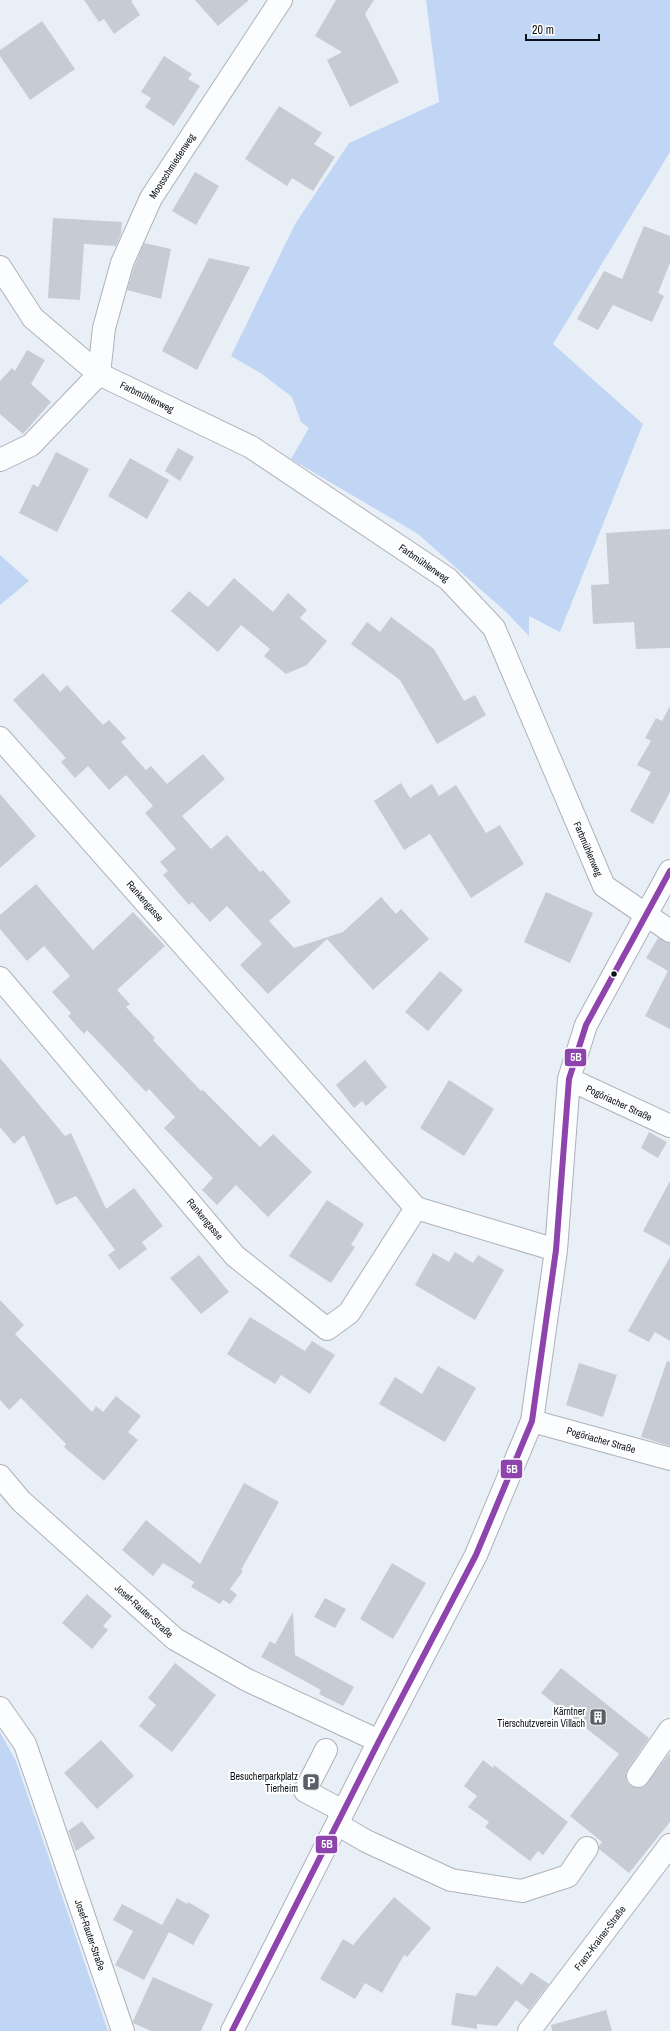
<svg xmlns="http://www.w3.org/2000/svg" width="670" height="2031" font-family="'Archivo Narrow',sans-serif">
	<style>
		.green { fill: #c1d6f5 }
		.building { fill: #c7ccd4 }
		.lines { fill: none; stroke-linecap: round; stroke-linejoin: round }
		.minor-casing { stroke: #adb2b9; stroke-width: 24 }
		.minor { stroke: #fcfdfe; stroke-width: 22 }
		.bus-1-casing { stroke: #fff; stroke-width: 9 }
		.bus-1 { stroke: #8e44ad; stroke-width: 6 }
		.bus-dot { fill: #0d1218; stroke: #fff; stroke-width: 1.5 }
		.labels { text-anchor: middle; dominant-baseline: central; stroke-width: 4; stroke-linejoin: round; paint-order: stroke }
		.street-label { font-size: 10px; fill: #0d1218; stroke: #fff }
		.poi-label { font-size: 10px; fill: #0d1218; stroke: #fff; text-anchor: end }
		.line-badge { stroke: #fff; stroke-width: 1.5 }
		.badge-label { font-size: 11px; text-anchor: middle; font-weight: bold; fill: #fff }
	</style>
	<rect width="100%" height="100%" fill="#e9eff7"/>
	<path class="green" d="M426 0H670V152L553 344 643 424 560 632 529 616V636L506 612 418 534 291 459 309 428 301 422 292 397 262 374 231 356 295 224 349 143 439 102Z
		M0 555 29 581 0 605Z
		M0 1732 16 1761 108 2031H0Z"/>
	<path class="building" d="M84 0H133L131 1 140 15 114 34 104 19 99 22Z
		M195 0H249L218 26Z
		M336 0H374L365 14 399 82 350 107 327 60 342 52 315 36Z
		M42 21 75 69 30 100 0 56V50Z
		M164 56 192 74 188 79 200 86 174 126 145 107 151 98 141 92Z
		M279 106 322 133 314 144 335 157 313 191 292 178 287 186 245 159Z
		M195 172 219 186 196 225 172 211Z
		M53 218 122 222 121 234 116 246 84 244 80 300 48 298Z
		M644 226 670 236V263L658 293 664 296 652 322 613 305 598 330 577 319 604 271 622 279Z
		M144 243 171 249 161 299 127 290 134 267Z
		M209 258 250 267 197 370 162 351Z
		M27 350 45 360 31 384 51 402 23 434 0 414V381L12 368 15 371Z
		M178 448 194 457 180 481 165 471Z
		M56 452 89 469 57 532 19 513 33 484 38 487Z
		M130 458 169 480 147 519 108 496Z
		M670 529V648L636 649 634 622 593 624 591 585 609 584 606 533Z
		M234 578 273 612 288 593 307 610 300 618 327 641 307 665 286 674 264 656 270 649 241 625 218 652 171 611 189 591 208 607Z
		M391 617 434 649 464 701 475 695 486 715 437 744 400 680 351 644 367 622 380 632Z
		M43 673 60 692 67 685 103 725 109 720 126 738 121 742 146 770 151 766 167 784 203 754 225 779 182 816 211 849 227 835 260 872 263 870 291 902 269 921 294 948 343 932 381 897 396 914 401 909 429 939 373 990 327 939 268 994 240 965 262 944 227 906 210 922 192 902 189 905 163 875 168 871 160 862 176 849 145 813 153 806 126 775 109 790 88 766 75 778 61 762 66 758 13 700Z
		M670 706V792L653 824 630 811 651 772 637 765 651 741 645 738 656 718 662 721Z
		M401 783 410 798 432 784 439 796 456 785 486 833 500 825 524 864 471 898 430 834 404 850 374 801Z
		M0 794 36 836 0 868Z
		M36 884 93 950 133 912 165 946 117 990 130 1004 126 1007 155 1038 153 1040 201 1091 203 1090 260 1147 273 1134 312 1172 268 1217 236 1185 217 1205 202 1190 213 1178 164 1128 175 1117 149 1089 146 1092 87 1030 84 1034 68 1016 71 1013 52 992 70 976 44 946 27 961 0 929V915Z
		M546 892 593 913 570 963 524 942Z
		M658 938 670 943V1029L645 1016 668 971 646 958Z
		M440 971 463 990 428 1031 405 1012Z
		M0 1058 65 1136 71 1133 106 1209 134 1188 163 1226 142 1242 147 1249 119 1270 108 1255 115 1250 76 1196 56 1205 24 1135 14 1144 0 1127Z
		M365 1060 387 1087 366 1106 362 1101 354 1108 336 1085Z
		M449 1080 494 1109 464 1156 420 1128Z
		M649 1132 667 1142 658 1158 641 1148Z
		M670 1181V1246L643 1231Z
		M327 1200 364 1224 351 1245 355 1247 331 1283 289 1256Z
		M455 1252 473 1263 478 1255 504 1270 475 1320 415 1285 433 1253 449 1262Z
		M199 1255 229 1292 201 1314 170 1278Z
		M670 1257V1341L655 1332 649 1342 628 1331Z
		M0 1300 24 1325 15 1334 92 1412 96 1406 103 1412 116 1396 141 1416 128 1432 138 1440 104 1481 64 1447 66 1444 21 1398 9 1410 0 1400Z
		M250 1317 305 1351 312 1341 335 1355 310 1394 281 1375 275 1384 227 1354Z
		M667 1361 670 1362V1446L641 1437Z
		M579 1363 617 1375 603 1417 566 1405Z
		M438 1366 476 1388 445 1442 379 1404 395 1377 422 1394Z
		M244 1483 279 1502 241 1570 243 1571 230 1589 237 1595 230 1604 223 1600 220 1604 191 1587 194 1582 163 1563 153 1576 122 1550 146 1520 200 1564Z
		M392 1563 426 1583 393 1639 360 1619Z
		M87 1594 112 1616 103 1626 108 1630 92 1649 62 1623Z
		M325 1598 346 1609 335 1628 314 1617Z
		M293 1612 295 1655 354 1687 343 1706 319 1694 321 1690 261 1657 270 1641 275 1644Z
		M175 1663 216 1695 172 1752 139 1726 156 1705 148 1698Z
		M561 1668 649 1738 628 1769 626 1775 627 1782 631 1786 637 1788 644 1787 669 1754H670V1822L629 1873 599 1849V1846L602 1842 570 1816 619 1754 541 1693Z
		M101 1740 134 1776 97 1809 64 1773Z
		M483 1760 493 1768 494 1765 568 1822 543 1855 538 1851 530 1861 485 1827 489 1822 468 1807 477 1796 464 1786Z
		M82 1821 95 1838 76 1851 68 1831Z
		M394 1897 431 1928 407 1957 404 1955 382 1993 365 1983 355 1999 320 1979 343 1939 353 1945Z
		M177 1898 187 1904 188 1902 210 1915 193 1945 169 1932 144 1980 115 1965 133 1931 113 1920 122 1904 162 1925Z
		M497 1966 522 1985 531 1972 549 1984 529 2010 516 2000 497 2026 477 2024V2029L451 2025 456 1993 476 1996Z
		M153 1977 213 2004 201 2031H151L133 2023V2021Z
		M606 2010 612 2031H552L551 2025Z"/>
	<g class="lines">
		<defs>
			<path id="minor" d="M0 267 33 318 99 374 251 447 448 579 494 628 604 886 670 931
				M0 460 31 445 99 374 104 328 122 263 151 198 281 0
				M0 738 416 1208 556 1250
				M0 978 235 1256 327 1329 349 1313 416 1208
				M569 1079 670 1126
				M532 1421 670 1459
				M0 1476 21 1501 175 1639 247 1680 379 1741
				M0 1708 25 1744 123 2031
				M326 1750 305 1791 343 1811
				M638 1776 670 1730
				M337 1824 366 1841 451 1880 522 1891 568 1876 587 1848
				M232 2031 379 1741 476 1555 532 1421 556 1250 569 1079 586 1025 670 871
				M529 2031 670 1845"/>
		</defs>
		<use href="#minor" class="minor-casing"/>
		<use href="#minor" class="minor"/>
		<defs>
			<path id="bus-1" d="M232 2031 379 1741 476 1555 532 1421 556 1250 569 1079 586 1025 670 871"/>
		</defs>
		<use href="#bus-1" class="bus-1-casing"/>
		<use href="#bus-1" class="bus-1"/>
	</g>
	<defs>
		<symbol id="building-square" viewBox="-11 -11 22 22"><rect x="-9" y="-9" width="18" height="18" rx="4" fill="#5a5f66" stroke="#fff"/><path d="M-4-6H4V6H1V3H-1V6H-4ZM-2.5-4.3h1.7v1.8h-1.7ZM.8-4.3h1.7v1.8H.8ZM-2.5-1h1.7V.8h-1.7ZM.8-1h1.7V.8H.8Z" fill="#fff"/></symbol>
		<symbol id="parking-square" viewBox="-11 -11 22 22"><rect x="-9" y="-9" width="18" height="18" rx="4" fill="#5a5f66" stroke="#fff"/><path d="M-3.5-5.5H1a3.5 3.5 0 0 1 0 7H-1V5.5H-3.5ZM-1-3.4V-.6H.8a1.4 1.4 0 0 0 0-2.8Z" fill="#fff"/></symbol>
	</defs>
	<g fill-rule="evenodd">
		<use href="#building-square" x="588" y="1707" width="20" height="20"/>
		<use href="#parking-square" x="301" y="1772" width="20" height="20"/>
	</g>
	<circle class="bus-dot" cx="614" cy="974" r="3.5"/>
	<g class="labels">
		<g class="street-label">
			<text transform="translate(172 166) rotate(-57)">Moosschmiedenweg</text>
			<text transform="translate(147 397) rotate(26)">Farbmühlenweg</text>
			<text transform="translate(424 563) rotate(35)">Farbmühlenweg</text>
			<text transform="translate(588 849) rotate(67)">Farbmühlenweg</text>
			<text transform="translate(145 901) rotate(49)">Rankengasse</text>
			<text transform="translate(619 1103) rotate(25)">Pogöriacher Straße</text>
			<text transform="translate(205 1219) rotate(50)">Rankengasse</text>
			<text transform="translate(601 1440) rotate(16)">Pogöriacher Straße</text>
			<text transform="translate(144 1611) rotate(42)">Josef-Rauter-Straße</text>
			<text transform="translate(90 1935) rotate(71)">Josef-Rauter-Straße</text>
			<text transform="translate(600 1938) rotate(-53)">Franz-Krainer-Straße</text>
		</g>
		<g class="poi-label">
			<text x="585" y="1711">Kärntner<tspan x="585" dy="12">Tierschutzverein Villach</tspan></text>
			<text x="298" y="1776">Besucherparkplatz<tspan x="298" dy="12">Tierheim</tspan></text>
		</g>
	</g>
	<g class="line-badge">
		<rect x="564" y="1048" width="23" height="19" rx="4" fill="#8e44ad"/>
		<rect x="500" y="1459" width="23" height="20" rx="4" fill="#8e44ad"/>
		<rect x="315" y="1835" width="23" height="19" rx="4" fill="#8e44ad"/>
	</g>
	<g class="badge-label">
		<text x="576" y="1061">5B</text>
		<text x="512" y="1473">5B</text>
		<text x="327" y="1848">5B</text>
	</g>
	<path d="M526 34v6h73v-6" fill="none" stroke="#0d1218" stroke-width="2"/>
	<text x="532" y="34" font-size="12" fill="#0d1218" stroke="#ffffff" stroke-width="3" paint-order="stroke">20 m</text>
</svg>
